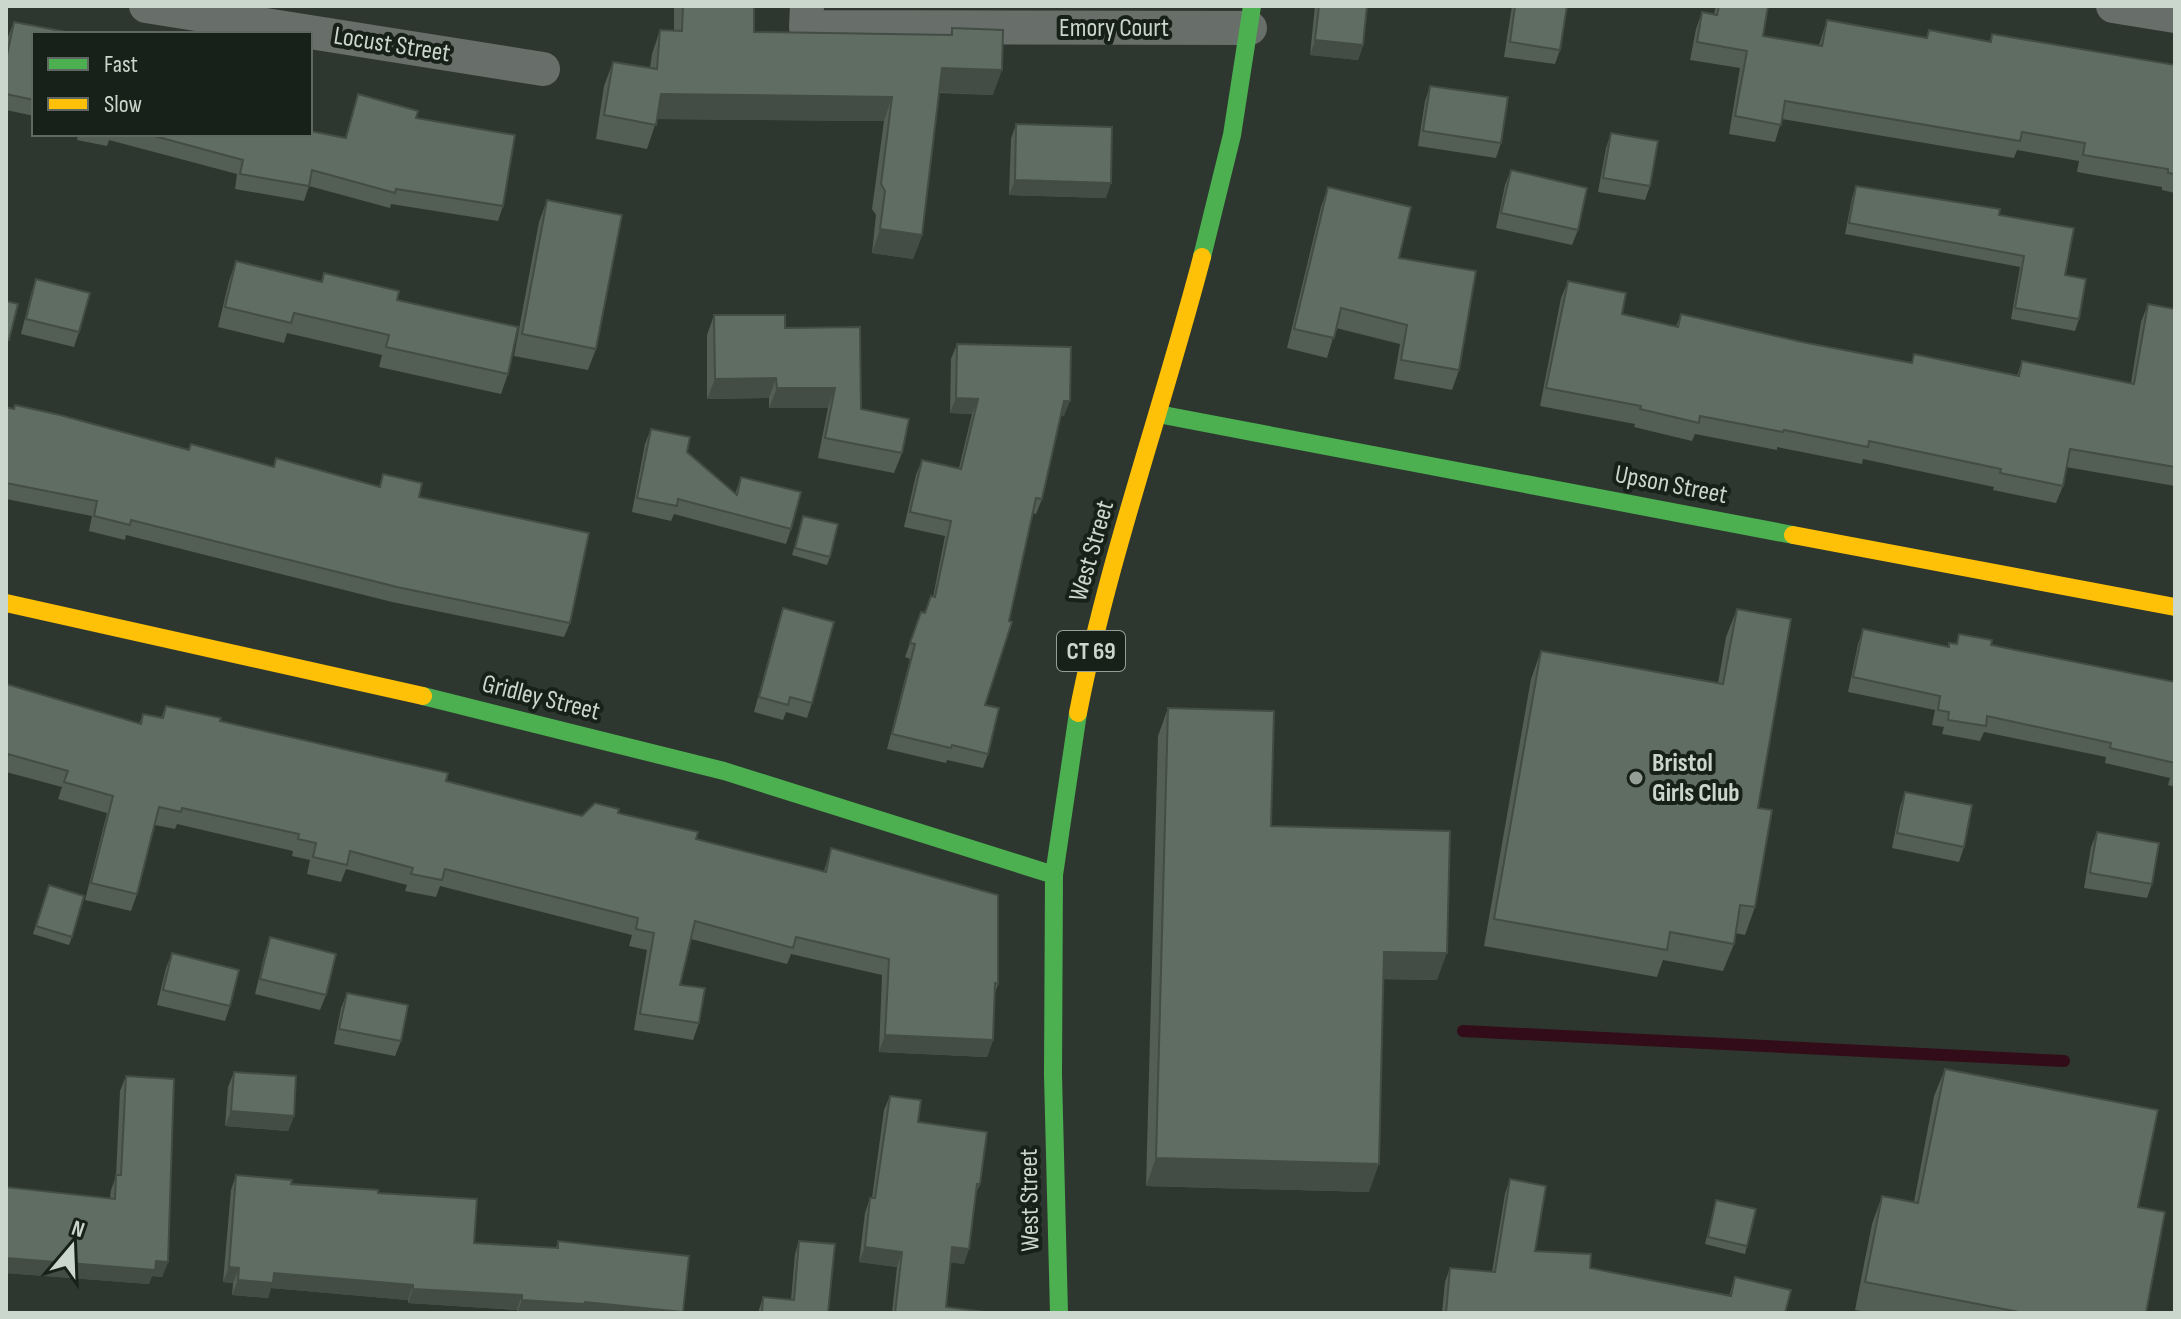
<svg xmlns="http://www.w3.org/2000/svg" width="2181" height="1319" font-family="'Sofia Sans Condensed',sans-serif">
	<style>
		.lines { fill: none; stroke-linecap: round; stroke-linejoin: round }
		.stream { stroke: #320c18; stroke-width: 12 }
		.street { stroke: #686e69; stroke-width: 34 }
		.fast { stroke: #4caf50; stroke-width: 18 }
		.slow { stroke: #ffc107; stroke-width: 18 }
		.wall { fill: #535e54 }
		.shaded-wall { fill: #434c45 }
		.building { fill: #606d62; stroke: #434c45; stroke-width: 2 }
		.poi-dot { fill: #949e96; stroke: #172019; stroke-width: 3 }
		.labels { text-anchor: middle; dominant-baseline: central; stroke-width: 8; stroke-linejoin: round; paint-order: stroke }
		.shield { fill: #172019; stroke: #959f97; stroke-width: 2 }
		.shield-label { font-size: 24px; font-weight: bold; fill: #cbd6cd }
		.street-label { font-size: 26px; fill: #cbd6cd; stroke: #172019 }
		.poi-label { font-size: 26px; font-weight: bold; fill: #cbd6cd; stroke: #172019; text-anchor: start }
	</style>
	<rect width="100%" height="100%" fill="#2d372f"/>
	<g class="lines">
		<path class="stream" d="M1463 1031 2064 1061"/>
		<path class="street" d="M146 6 543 69
			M807 6 806 27 1250 28
			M2113 6 2175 16"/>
		<path class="fast" d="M1202 257 1232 135 1252 6
			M1158 414 1793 535
			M423 696 724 771 1054 875
			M1059 1313 1053 1075 1054 875 1078 713"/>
		<path class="slow" d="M1793 535 2175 607
			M6 603 423 696
			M1078 713C1108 559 1162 410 1202 257"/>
	</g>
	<path class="wall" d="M674 6H754V32L950 35 952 28 993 95 939 93 922 235 913 259 872 253 876 215 872 209 884 121 657 119 647 149 596 139 604 86 613 62 650 68 652 54 660 30H674Z
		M1315 6H1367L1363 45 1358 60 1310 55Z
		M1512 6H1567L1560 50 1555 64 1504 57Z
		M1716 6H1768L1763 36 1819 45 1827 20 1926 38 1929 30 1989 42 1992 34 2175 65V193L2162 190V187L2077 172 2079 161 2017 150 2014 158 1782 119 1775 142 1729 134 1740 68 1690 60 1696 29 1702 12 1714 14Z
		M14 22 34 34V116L6 110V48L8 37Z
		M1430 86 1501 143 1496 158 1418 146 1425 101Z
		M358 94 416 118 503 206 498 221 391 204 390 208 309 186 304 201 235 189 237 174 109 140 107 146 77 140 78 134H310L345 138Z
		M1016 124 1106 198 1009 195 1011 139Z
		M1611 133 1650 186 1645 200 1598 192 1606 148Z
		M1511 170 1578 230 1572 245 1496 228 1505 185Z
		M1856 186 1999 215 2065 275 2079 319 2075 331 2011 319 2020 267 1845 234 1852 198Z
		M1328 187 1399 258 1459 370 1452 390 1394 379 1400 344 1336 328 1327 358 1287 348 1321 207Z
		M547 200 596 349 588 370 514 356 539 222Z
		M236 261 321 282 324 273 397 300 508 374 501 394 379 367 382 355 287 333 284 343 218 327 229 281Z
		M36 279 79 332 74 347 21 334 31 294Z
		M1568 281 1622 314 1676 326 1681 314 1802 342 1911 363 1914 354 2017 376 2022 361 2131 383 2141 322 2148 304 2175 309V486L2066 467 2063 486 2056 503 1993 490 1994 487 1863 459 1862 464 1777 447V450L1695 434 1692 441 1634 427 1635 424 1540 406 1561 298Z
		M714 315 785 328 902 453 894 473 818 458 828 408H769V398L707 399V335Z
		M957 344 1064 416H1061L1042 499 1036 514 1033 513 985 705 988 754 983 768 947 760 946 763 887 749 910 659 905 657 921 612 925 613 931 596 933 597 945 536 904 527 916 475 922 460 959 468 972 414 950 413 951 359Z
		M6 407 188 450 273 467 276 458 379 486 383 474 419 497 570 623 564 637 392 602 126 535 125 540 89 531 92 516 6 499Z
		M651 429 687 452 735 494 741 477 791 529 786 544 674 514 671 521 632 512 645 444Z
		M803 516 830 557 827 565 792 555Z
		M783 608 812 703 807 718 786 712 783 720 754 712 778 623Z
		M1737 609 1758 808 1755 907 1745 935 1735 933 1734 944 1723 971 1663 960 1657 977 1484 946 1531 679 1541 651 1718 683 1726 637Z
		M1863 629 1948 647 1949 643 1956 644 1959 634 1991 645 2175 682V787L2168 785 2170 778 2105 763 2106 757 1984 732 1980 741 1942 734 1944 727 1932 725 1935 710 1848 692 1858 644Z
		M6 684 139 724 143 714 161 718 166 706 220 721 582 816 618 813 696 839 824 871 831 848 998 984 995 993 993 1040 987 1057 879 1052 882 975 791 954 787 964 691 939 680 985 699 1023 693 1040 634 1030 647 950 629 946 632 935 440 886 436 897 405 891 407 885 346 869 341 882 307 874 310 860 292 856 293 851 177 824 175 829 155 825 137 894 131 911 85 900 107 813 58 799 62 787 6 772Z
		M1168 708 1271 826 1437 980 1383 979 1369 1192 1146 1186 1158 736Z
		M1905 792 1964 847 1959 862 1892 848 1900 807Z
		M2097 832 2152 884 2147 898 2084 888 2091 847Z
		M49 885 72 937 69 945 33 934Z
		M270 937 326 995 320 1010 255 994 265 952Z
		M172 953 230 1006 225 1021 157 1005 166 968Z
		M347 993 401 1041 395 1056 334 1044 341 1008Z
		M1945 1069 2138 1207 2146 1313H1873L1855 1310 1872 1224 1882 1196 1914 1202 1934 1096Z
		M234 1072 294 1116 288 1131 225 1126 228 1087Z
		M126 1076 168 1262 162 1277 152 1276 149 1284 6 1273V1187L110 1198 111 1190 116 1176 120 1091Z
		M890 1096 918 1122 980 1184 975 1195 964 1264 950 1262 946 1307 993 1313H892L897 1267 859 1262 865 1213 870 1198H872L884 1110Z
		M236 1175 291 1184 378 1193 474 1243 556 1248 558 1241 683 1313H516L517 1310 408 1303V1300L271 1288 268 1298 232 1295 233 1283 223 1282 231 1190Z
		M1510 1179 1535 1251 1590 1268 1729 1296 1735 1277 1785 1313H1442L1445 1282 1450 1268 1492 1272 1505 1194Z
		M1716 1200 1747 1246 1745 1254 1705 1244Z
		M799 1241 828 1313H758L763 1297 791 1300 795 1254Z"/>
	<path class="shaded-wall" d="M1315 40 1363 45 1358 60 1310 55Z
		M942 68 1002 70 993 95 934 92Z
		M661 94 892 97 884 121 653 119Z
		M1015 180 1111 183 1106 198 1009 195Z
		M880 229 922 235 913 259 872 253Z
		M776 378 769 398 707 399 715 379Z
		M777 388H835L828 408H769Z
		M956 398 978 399 972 414 950 413Z
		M1064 401H1070L1064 416H1059Z
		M1384 952 1447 953 1437 980 1374 979Z
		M885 1035 993 1040 987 1057 879 1052Z
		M231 1111 294 1116 288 1131 225 1126Z
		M1156 1158 1379 1164 1369 1192 1146 1186Z
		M865 1247 902 1252 897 1267 859 1262Z
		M952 1247 969 1249 964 1264 946 1262Z
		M6 1258 156 1261 168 1262 162 1277 152 1276 149 1284 6 1273Z
		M229 1267 239 1268 233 1283 223 1282Z
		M274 1273 413 1285 408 1300 271 1288 268 1298 232 1295 238 1280Z
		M413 1289 522 1295 517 1310 408 1303Z
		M522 1300 585 1302 683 1312 517 1313Z"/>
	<path class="building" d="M683 6H754V32L952 35V28L1003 30 1002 70 942 68 922 235 880 229 885 191 881 184 892 97 661 94 656 125 604 115 613 62 657 69 660 30 682 31Z
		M1319 6H1367L1363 45 1315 40Z
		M1515 6H1567L1560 50 1510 42Z
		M1719 6H1768L1763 36 1822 46 1827 20 1927 38 1929 30 1991 42 1992 34 2175 65V174L2168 173V169L2083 155 2085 143 2022 132 2020 141 1785 101 1781 125 1735 116 1747 51 1697 42 1702 12 1717 15Z
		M14 22 77 34H34V100L6 94V60Z
		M1430 86 1508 97 1501 143 1423 131Z
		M358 94 418 111 416 118 515 135 503 206 396 189 395 193 312 170 309 186 240 174 243 160 147 134H310V131L346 138Z
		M1016 124 1112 127 1111 183 1015 180Z
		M1611 133 1658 141 1650 186 1603 178Z
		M1511 170 1587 188 1578 230 1501 213Z
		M1856 186 2000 209 1999 215 2074 228 2065 275 2086 279 2079 319 2015 308 2024 256 1849 223Z
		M1328 187 1411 207 1399 258 1476 271 1459 370 1401 360 1407 325 1341 308 1334 338 1294 329Z
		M547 200 622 215 596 349 522 334Z
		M236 261 322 282 324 273 399 291 397 300 518 327 508 374 386 347 389 335 294 313 291 323 225 307Z
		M36 279 90 293 79 332 26 319Z
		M1568 281 1626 293 1622 314 1678 327 1681 314 1802 342 1912 363 1914 354 2019 376 2022 361 2134 384 2148 304 2175 309V467L2070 449 2063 486 2000 473 2001 469 1869 441 1868 447 1784 430 1783 432 1700 416 1699 423 1640 409 1641 406 1546 388Z
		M6 301 18 304 9 340H6Z
		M714 315H785V328L860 327 861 409 909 419 902 453 825 438 835 388H777L776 378 715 379Z
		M957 344 1071 347 1070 401H1064L1042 499 1036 498 1009 621 1012 622 985 705 999 708 988 754 952 745 951 748 892 734 915 644 910 643 921 612 925 613 931 596 935 597 951 521 910 512 922 460 961 469 978 399 956 398Z
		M15 405 60 415 189 450 191 444 274 467 276 458 380 487 383 474 422 483 419 497 589 533 570 623 397 587 131 520 130 525 94 516 97 501 6 483V407L14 409Z
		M651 429 690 437 687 452 737 495 741 477 801 492 791 529 678 499 677 506 637 498Z
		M803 516 838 524 830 557 795 548Z
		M783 608 834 622 812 703 790 697 788 705 759 697Z
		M1737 609 1791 619 1758 808 1772 810 1755 907 1740 905 1734 944 1670 932 1667 950 1494 919 1541 651 1723 684Z
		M1863 629 1949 647V643L1957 644 1959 634 1992 640 1991 645 2175 682V763L2110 748 2111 743 1987 716 1986 726 1948 720 1949 712 1938 710 1940 696 1853 677Z
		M6 684 141 724 143 714 163 718 166 706 221 718 220 721 448 773 446 781 582 816 595 803 619 809 618 813 698 832 696 839 826 872 831 848 998 895V984L995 983 993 1040 885 1035 889 959 796 937 793 948 695 921 680 985 705 988 699 1023 640 1014 654 933 636 929 638 918 445 869 442 880 411 874 413 868 350 851 347 865 313 857 316 843 298 839 299 834 182 808 181 812 159 807 137 894 91 883 113 796 64 782 68 771 8 754 6 762Z
		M1168 708 1274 711 1271 826 1450 831 1447 953 1384 952 1379 1164 1156 1158Z
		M1905 792 1972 805 1964 847 1897 833Z
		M2097 832 2159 843 2152 884 2090 873Z
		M49 885 84 896 72 937 36 926Z
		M270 937 336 954 326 995 260 979Z
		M172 953 239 970 230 1006 163 990Z
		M347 993 408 1005 401 1041 339 1029Z
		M1945 1069 2158 1110 2138 1207 2165 1212 2146 1313H2024L1865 1282 1882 1196 1918 1203Z
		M234 1072 296 1076 294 1116 231 1111Z
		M126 1076 174 1079 168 1262 156 1261 155 1270 6 1258V1187L115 1199 116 1175H121Z
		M890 1096 921 1100 918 1122 987 1132 980 1184H977L969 1249 952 1247 946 1307 993 1313H895L902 1252 865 1247 870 1198H875Z
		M236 1175 292 1180 291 1184 378 1190V1193L477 1199 474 1243 558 1248V1241L689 1256 683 1312 585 1302 584 1304 522 1300V1295L413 1289V1285L274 1273 273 1283 238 1280 239 1268 229 1267Z
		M1510 1179 1546 1186 1535 1251 1591 1254 1590 1268 1731 1296 1735 1277 1791 1290 1785 1313H1446L1450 1268 1495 1272Z
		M1716 1200 1756 1209 1747 1246 1708 1237Z
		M799 1241 835 1244 828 1313H762L763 1297 794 1300Z"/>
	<circle class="poi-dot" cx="1636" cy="778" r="8"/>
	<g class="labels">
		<rect class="shield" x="1057" y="631" width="68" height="40" rx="6"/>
		<g class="shield-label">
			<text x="1091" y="651">CT 69</text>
		</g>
		<g class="street-label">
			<text x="1114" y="28">Emory Court</text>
			<text transform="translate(392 45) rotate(9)">Locust Street</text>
			<text transform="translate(1671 485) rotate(11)">Upson Street</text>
			<text transform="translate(1092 551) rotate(-74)">West Street</text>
			<text transform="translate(541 698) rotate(14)">Gridley Street</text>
			<text transform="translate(1030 1200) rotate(-91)">West Street</text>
		</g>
		<g class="poi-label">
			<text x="1652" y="763">Bristol<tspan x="1652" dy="30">Girls Club</tspan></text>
		</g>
	</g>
	<rect width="2181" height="1319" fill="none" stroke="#cbd6cd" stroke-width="16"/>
	<rect x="32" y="32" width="280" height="104" fill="#172019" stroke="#5f6961" stroke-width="2"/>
	<rect x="48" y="58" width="40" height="12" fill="#4caf50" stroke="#5f6961" stroke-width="2"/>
	<text x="104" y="72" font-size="24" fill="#cbd6cd">Fast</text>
	<rect x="48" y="98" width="40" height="12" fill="#ffc107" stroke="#5f6961" stroke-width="2"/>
	<text x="104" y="112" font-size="24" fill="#cbd6cd">Slow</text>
	<g transform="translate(72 1247) rotate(19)" stroke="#172019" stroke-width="6" paint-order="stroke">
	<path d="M0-6L14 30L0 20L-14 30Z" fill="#cbd6cd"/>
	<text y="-12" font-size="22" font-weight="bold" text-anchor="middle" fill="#cbd6cd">N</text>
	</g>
</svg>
